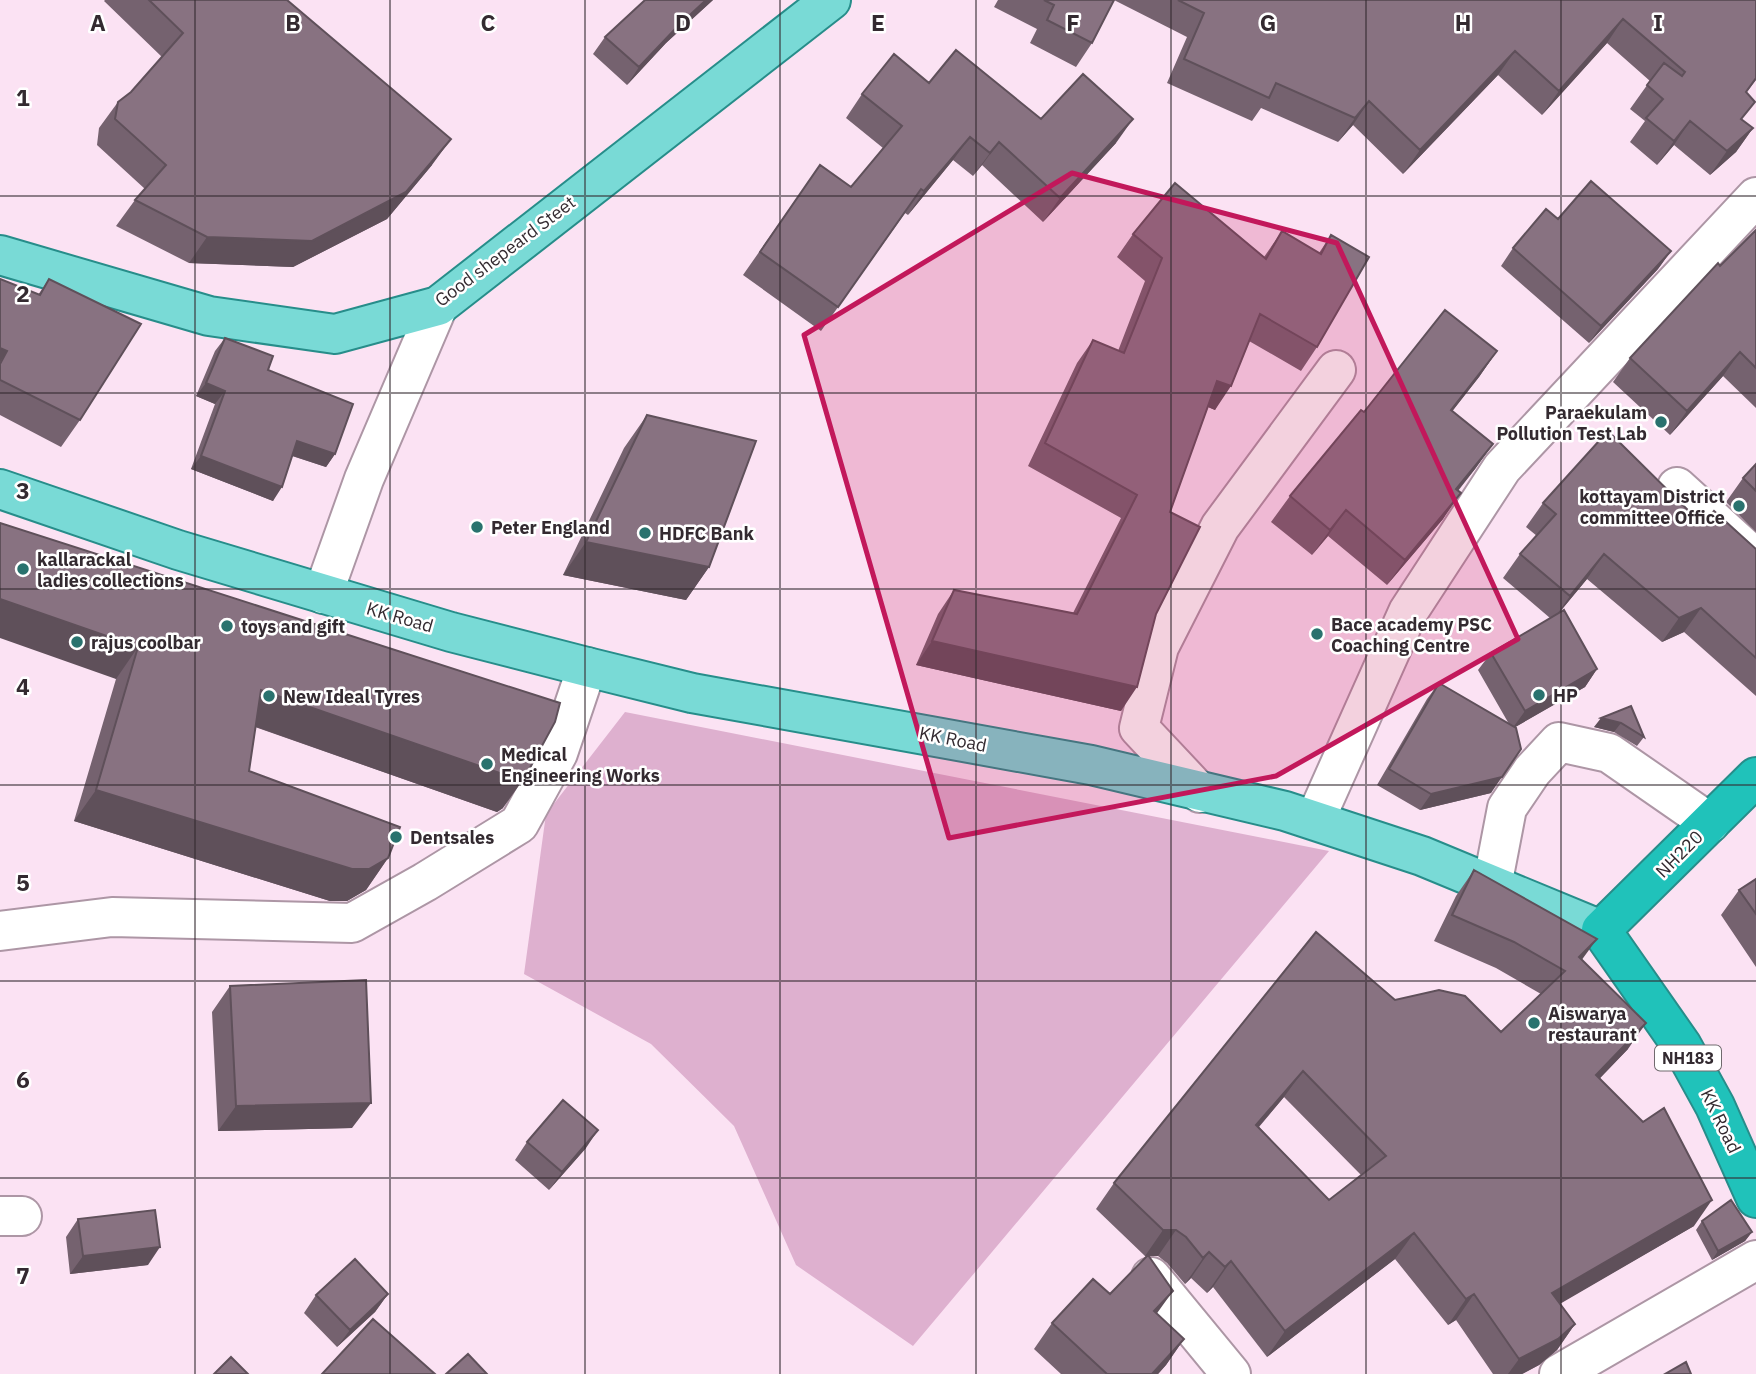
<svg xmlns="http://www.w3.org/2000/svg" width="1756" height="1374" font-family="'IBM Plex Sans',sans-serif">
	<style>
		.green { fill: #deb0cf }
		.lines { fill: none; stroke-linecap: round; stroke-linejoin: round }
		.minor-casing { stroke: #ad96a5; stroke-width: 42 }
		.major-casing { stroke: #278d8a; stroke-width: 42 }
		.highway-casing { stroke: #278d8a; stroke-width: 42 }
		.minor { stroke: #fff; stroke-width: 38 }
		.major { stroke: #79dad6; stroke-width: 38 }
		.highway { stroke: #20c2ba; stroke-width: 38 }
		.wall { fill: #75626f; fill-rule: evenodd }
		.shaded-wall { fill: #5f505a }
		.building { fill: #887281; stroke: #5f505a; stroke-width: 2; fill-rule: evenodd }
		.marked { fill: #c2185b; fill-opacity: 0.2; stroke: #c2185b; stroke-width: 5; stroke-linejoin: round }
		.grid { fill: none; stroke: #332a30; stroke-width: 2; stroke-opacity: 0.55 }
		.poi-dot { fill: #29726e; stroke: #fff; stroke-width: 2.5 }
		.labels { text-anchor: middle; dominant-baseline: central; stroke-width: 5; stroke-linejoin: round; paint-order: stroke }
		.shield { fill: #fff; stroke: #706a6e; stroke-width: 2 }
		.shield-label { font-size: 16px; font-weight: bold; fill: #332a30 }
		.street-label { font-size: 18px; fill: #332a30; stroke: #fff }
		.poi-label { font-size: 18px; font-weight: bold; fill: #332a30; stroke: #fff; text-anchor: start }
		.grid-label { font-size: 23px; text-anchor: middle; font-weight: bold; fill: #332a30; stroke: #fff; stroke-width: 5; stroke-linejoin: round; paint-order: stroke }
	</style>
	<rect width="100%" height="100%" fill="#fbe2f3"/>
	<path class="green" d="M625 712 1329 851 913 1346 796 1265 734 1126 651 1044 524 974 546 814Z"/>
	<g class="lines">
		<defs>
			<path id="minor" d="M1677 487 1756 559
				M323 594 364 479 438 306
				M1200 793 1139 728 1159 647 1220 527 1336 370
				M1315 820 1408 612 1502 468 1756 197
				M1492 886 1507 808 1532 771 1559 742 1609 753 1710 823
				M0 931 112 917 352 923 425 882 519 824 558 753 587 667
				M0 1216H22
				M1151 1277 1231 1374
				M1559 1374 1756 1260"/>
			<path id="major" d="M0 255 209 316 335 334 438 306 831 0
				M0 489 178 550 451 632 587 667 692 693 1091 765 1285 811 1422 856 1601 930"/>
			<path id="highway" d="M1756 777 1601 930 1682 1046 1715 1106 1756 1198"/>
		</defs>
		<use href="#minor" class="minor-casing"/>
		<use href="#major" class="major-casing"/>
		<use href="#highway" class="highway-casing"/>
		<use href="#minor" class="minor"/>
		<use href="#major" class="major"/>
		<use href="#highway" class="highway"/>
	</g>
	<path class="wall" d="M105 0H287L432 165 387 219 293 267 189 263 116 226 135 200 145 189 97 145 99 128 118 102 131 92 162 57 104 1Z
		M645 0H713L666 43 627 85 593 54 605 37Z
		M998 0H1756V80L1746 93 1742 120 1753 128 1736 152 1710 175 1674 145 1657 165 1630 142 1645 121 1630 109 1650 81 1607 43 1542 115 1498 75 1403 174 1353 125 1338 142 1261 108 1252 121 1167 83 1187 37 1114 0 1092 43 1076 67 1030 43 1037 29 994 7Z
		M929 83 1116 143 1043 222 982 165 973 176 953 160 908 215 905 213 821 331 743 275 820 165 851 187 883 148 846 118 862 94Z
		M1558 219 1671 251 1658 269 1589 343 1501 266 1513 248Z
		M1756 230V408L1723 376 1670 435 1613 382 1630 358Z
		M1282 231 1319 253 1331 235 1317 347 1301 371 1249 341 1215 410 1208 407 1170 512 1156 614 1121 711 916 665 938 614 954 590 1073 613 1121 518 1028 466 1077 363 1093 340 1118 351 1145 281 1117 257 1133 234 1264 257Z
		M0 279 38 295 49 279 80 420 61 447 0 415Z
		M225 338 268 370 335 454 326 467 292 456 273 501 191 469 215 404 196 396 215 351Z
		M1497 351 1479 377 1452 411 1493 444 1475 469 1458 491 1443 519 1387 585 1328 536 1312 555 1271 522 1290 496 1364 412Z
		M647 415 709 567 686 600 563 575 624 448Z
		M1756 464V532L1726 502 1743 478Z
		M1543 503 1702 524 1756 549V696L1684 632 1662 642 1587 579 1559 613 1597 669 1585 687 1515 727 1491 793 1420 810 1377 785 1427 699 1439 683 1509 724 1478 670 1491 653 1550 618 1503 578 1520 554 1537 536 1526 527Z
		M0 523 503 808 497 812 255 727 249 771 388 858 366 890 347 901H330L74 821 116 679Z
		M1631 706 1644 737 1637 746 1614 732 1594 727Z
		M1474 870 1582 960 1628 1049 1600 1078 1694 1226 1560 1303 1575 1324 1557 1350 1539 1365 1522 1374H1493L1456 1320 1448 1325 1395 1259 1267 1357 1213 1287 1207 1293 1191 1278 1185 1284 1167 1263 1158 1256H1149L1157 1314 1184 1339 1166 1365 1158 1374H1061L1034 1349 1052 1323 1110 1294 1146 1256H1145L1096 1209 1114 1183 1395 1000 1501 1032 1541 994 1496 968 1434 941 1456 896ZM1284 1097 1361 1175 1329 1200 1259 1127Z
		M1756 879V967L1721 915 1739 890Z
		M230 986 352 1128 218 1131 212 1012Z
		M527 1142 586 1148 549 1190 515 1160Z
		M78 1219 148 1265 70 1274 66 1237Z
		M1702 1221 1752 1232 1745 1241 1712 1260 1696 1230Z
		M388 1294 375 1312 337 1347 304 1313 316 1295Z"/>
	<path class="shaded-wall" d="M706 0H713L666 43 627 85 639 67 678 26Z
		M1623 19 1607 43 1542 115 1559 91Z
		M1515 51 1498 75 1403 174 1420 150Z
		M1369 101 1353 125 1338 142 1355 118Z
		M1133 119 1116 143 1043 222 1060 198Z
		M1690 121 1674 145 1657 165 1674 141Z
		M1753 128 1736 152 1710 175 1727 151Z
		M970 137 953 160 908 215 924 191Z
		M451 139 432 165 387 219 293 267 189 263 207 237Z
		M999 142 982 165 973 176 990 153Z
		M1671 251 1658 269 1589 343 1601 326Z
		M0 348 7 351 0 362Z
		M1497 351 1479 377 1433 436 1451 410Z
		M1740 352 1723 376 1670 435 1687 411Z
		M1217 381 1231 386 1215 410 1201 404Z
		M206 383 225 391 215 404 196 396Z
		M297 441 335 454 326 467 287 454Z
		M1493 444 1475 469 1438 515 1456 489Z
		M201 456 282 487 273 501 191 469Z
		M1461 493 1443 519 1387 585 1405 560Z
		M1346 510 1328 536 1312 555 1330 530Z
		M586 542 709 567 686 600 563 575Z
		M1604 554 1587 579 1553 620 1570 596Z
		M0 599 138 647 116 679 0 638Z
		M1701 608 1684 632 1662 642 1679 618Z
		M932 641 1137 687 1121 711 916 665Z
		M1597 669 1585 687 1512 729 1525 711Z
		M261 690 525 777 503 808 497 812 239 721Z
		M1601 718 1621 723 1614 732 1594 727Z
		M1502 777 1491 793 1420 810 1431 794Z
		M96 790 388 858 366 890 347 901H330L74 821Z
		M1597 939 1578 965 1579 957Z
		M1646 1023 1628 1049 1578 1101 1596 1075Z
		M1303 1071 1284 1097 1238 1151 1256 1125Z
		M371 1103 352 1128 218 1131 236 1106Z
		M598 1130 586 1148 549 1190 562 1172Z
		M1712 1200 1694 1226 1534 1319 1552 1293Z
		M1163 1230H1176L1158 1256H1145Z
		M1752 1232 1745 1241 1712 1260 1718 1251Z
		M1414 1233 1395 1259 1267 1357 1285 1331Z
		M160 1247 148 1265 70 1274 83 1256Z
		M1209 1252 1191 1278 1185 1284 1203 1258Z
		M1231 1261 1213 1287 1207 1293 1225 1267Z
		M1173 1291 1155 1316 1154 1311Z
		M388 1294 375 1312 337 1347 350 1330Z
		M1474 1294 1456 1320 1448 1325 1466 1299Z
		M1575 1324 1557 1350 1539 1365 1522 1374H1508L1519 1359Z
		M1184 1339 1166 1365 1158 1374H1152Z"/>
	<path class="building" d="M149 0H287L451 139 406 192 312 241 207 237 135 200 166 165 115 119 118 102 131 92 183 33Z
		M645 0H706L678 26 639 67 605 37Z
		M1044 0H1114L1092 43 1047 20 1054 5Z
		M1178 0H1756V78L1746 92 1755 102 1741 119 1753 128 1727 151 1690 121 1674 141 1646 118 1663 99 1647 85 1664 63 1682 76 1685 72 1623 19 1559 91 1515 51 1420 150 1369 101 1355 118 1276 83 1269 98 1184 59 1204 13Z
		M956 50 1041 119 1083 74 1133 119 1060 198 999 142 990 153 970 137 924 191 921 189 838 307 760 252 820 165 851 187 902 126 862 94 894 54 929 83Z
		M1591 181 1671 251 1601 326 1513 248 1546 209 1558 219Z
		M1175 183 1266 259 1282 231 1321 254 1331 235 1369 257 1317 347 1260 314 1231 386 1217 381 1170 512 1200 527 1156 614 1137 687 932 641 954 590 1077 614 1137 495 1045 443 1093 340 1124 353 1162 258 1133 234Z
		M1756 230V368L1740 352 1687 411 1630 358 1718 263 1720 266Z
		M0 279 40 295 49 279 141 324 80 420 0 380V364L7 351 0 348Z
		M1445 310 1497 351 1451 410 1493 444 1456 489 1461 493 1405 560 1346 510 1330 530 1290 496 1361 410 1364 412Z
		M225 338 273 356 268 370 353 404 335 454 297 441 282 487 201 456 225 391 206 383Z
		M647 415 756 441 709 567 586 542Z
		M1608 431 1702 524 1714 511 1756 549V658L1701 608 1679 618 1604 554 1570 596 1520 554 1556 514 1543 503Z
		M1756 464V491L1743 478Z
		M0 523 560 703 555 722 525 777 520 780 261 690 249 771 400 827 388 858 369 869H352L96 790 138 647 0 599Z
		M1564 610 1597 669 1525 711 1491 653Z
		M1439 683 1516 728 1521 749 1502 777 1431 794 1389 769Z
		M1631 706 1644 737 1621 723 1601 718Z
		M1474 870 1597 939 1579 957 1646 1023 1596 1075 1643 1122 1664 1108 1712 1200 1552 1293 1575 1324 1558 1339 1519 1359 1474 1294 1466 1299 1414 1233 1285 1331 1231 1261 1225 1267 1209 1252 1203 1258 1186 1237 1176 1230H1163L1114 1183 1316 932 1395 1000 1439 990 1465 996 1501 1032 1565 971 1514 942 1452 915ZM1303 1071 1386 1156 1329 1200 1256 1125Z
		M1756 879V914L1739 890Z
		M366 980 371 1103 236 1106 230 986Z
		M563 1100 598 1130 562 1172 527 1142Z
		M1731 1200 1752 1232 1718 1251 1702 1221Z
		M155 1210 160 1247 83 1256 78 1219Z
		M1148 1255 1173 1291 1154 1311 1184 1339 1152 1374H1107L1052 1323 1093 1279 1110 1294Z
		M355 1259 388 1294 350 1330 316 1295Z
		M373 1319 435 1374H322Z
		M468 1354 487 1374H446Z
		M231 1357 248 1374H214Z
		M1686 1362 1691 1374H1665Z"/>
	<path class="marked" d="M1072 173 1337 243 1518 639 1276 776 949 838 804 335Z"/>
	<path class="grid" d="M195 0V1374M390 0V1374M585 0V1374M780 0V1374M976 0V1374M1171 0V1374M1366 0V1374M1561 0V1374M0 196H1756M0 393H1756M0 589H1756M0 785H1756M0 981H1756M0 1178H1756"/>
	<g class="poi-dot">
		<circle cx="1661" cy="422" r="7"/>
		<circle cx="1739" cy="506" r="7"/>
		<circle cx="477" cy="527" r="7"/>
		<circle cx="645" cy="533" r="7"/>
		<circle cx="23" cy="569" r="7"/>
		<circle cx="227" cy="626" r="7"/>
		<circle cx="1317" cy="634" r="7"/>
		<circle cx="77" cy="642" r="7"/>
		<circle cx="1539" cy="695" r="7"/>
		<circle cx="269" cy="696" r="7"/>
		<circle cx="487" cy="764" r="7"/>
		<circle cx="396" cy="837" r="7"/>
		<circle cx="1534" cy="1023" r="7"/>
	</g>
	<g class="labels">
		<rect class="shield" x="1655" y="1045.5" width="66" height="25" rx="5"/>
		<g class="shield-label">
			<text x="1688" y="1058">NH183</text>
		</g>
		<g class="street-label">
			<text transform="translate(505 251) rotate(-37)">Good shepeard Steet</text>
			<text transform="translate(400 617) rotate(16)">KK Road</text>
			<text transform="translate(953 739) rotate(11)">KK Road</text>
			<text transform="translate(1679 854) rotate(-45)">NH220</text>
			<text transform="translate(1721 1121) rotate(64)">KK Road</text>
		</g>
		<g class="poi-label">
			<text x="1647" y="412" text-anchor="end">Paraekulam<tspan x="1647" dy="21">Pollution Test Lab</tspan></text>
			<text x="1725" y="496" text-anchor="end">kottayam District<tspan x="1725" dy="21">committee Office</tspan></text>
			<text x="491" y="527">Peter England</text>
			<text x="659" y="533">HDFC Bank</text>
			<text x="37" y="559">kallarackal<tspan x="37" dy="21">ladies collections</tspan></text>
			<text x="1331" y="624">Bace academy PSC<tspan x="1331" dy="21">Coaching Centre</tspan></text>
			<text x="241" y="626">toys and gift</text>
			<text x="91" y="642">rajus coolbar</text>
			<text x="1553" y="695">HP</text>
			<text x="283" y="696">New Ideal Tyres</text>
			<text x="501" y="754">Medical<tspan x="501" dy="21">Engineering Works</tspan></text>
			<text x="410" y="837">Dentsales</text>
			<text x="1548" y="1013">Aiswarya<tspan x="1548" dy="21">restaurant</tspan></text>
		</g>
	</g>
	<g class="grid-label">
		<text x="98" y="31">A</text>
		<text x="293" y="31">B</text>
		<text x="488" y="31">C</text>
		<text x="683" y="31">D</text>
		<text x="878" y="31">E</text>
		<text x="1073" y="31">F</text>
		<text x="1268" y="31">G</text>
		<text x="1463" y="31">H</text>
		<text x="1658" y="31">I</text>
		<text x="23" y="106">1</text>
		<text x="23" y="302">2</text>
		<text x="23" y="499">3</text>
		<text x="23" y="695">4</text>
		<text x="23" y="891">5</text>
		<text x="23" y="1088">6</text>
		<text x="23" y="1284">7</text>
	</g>
</svg>
